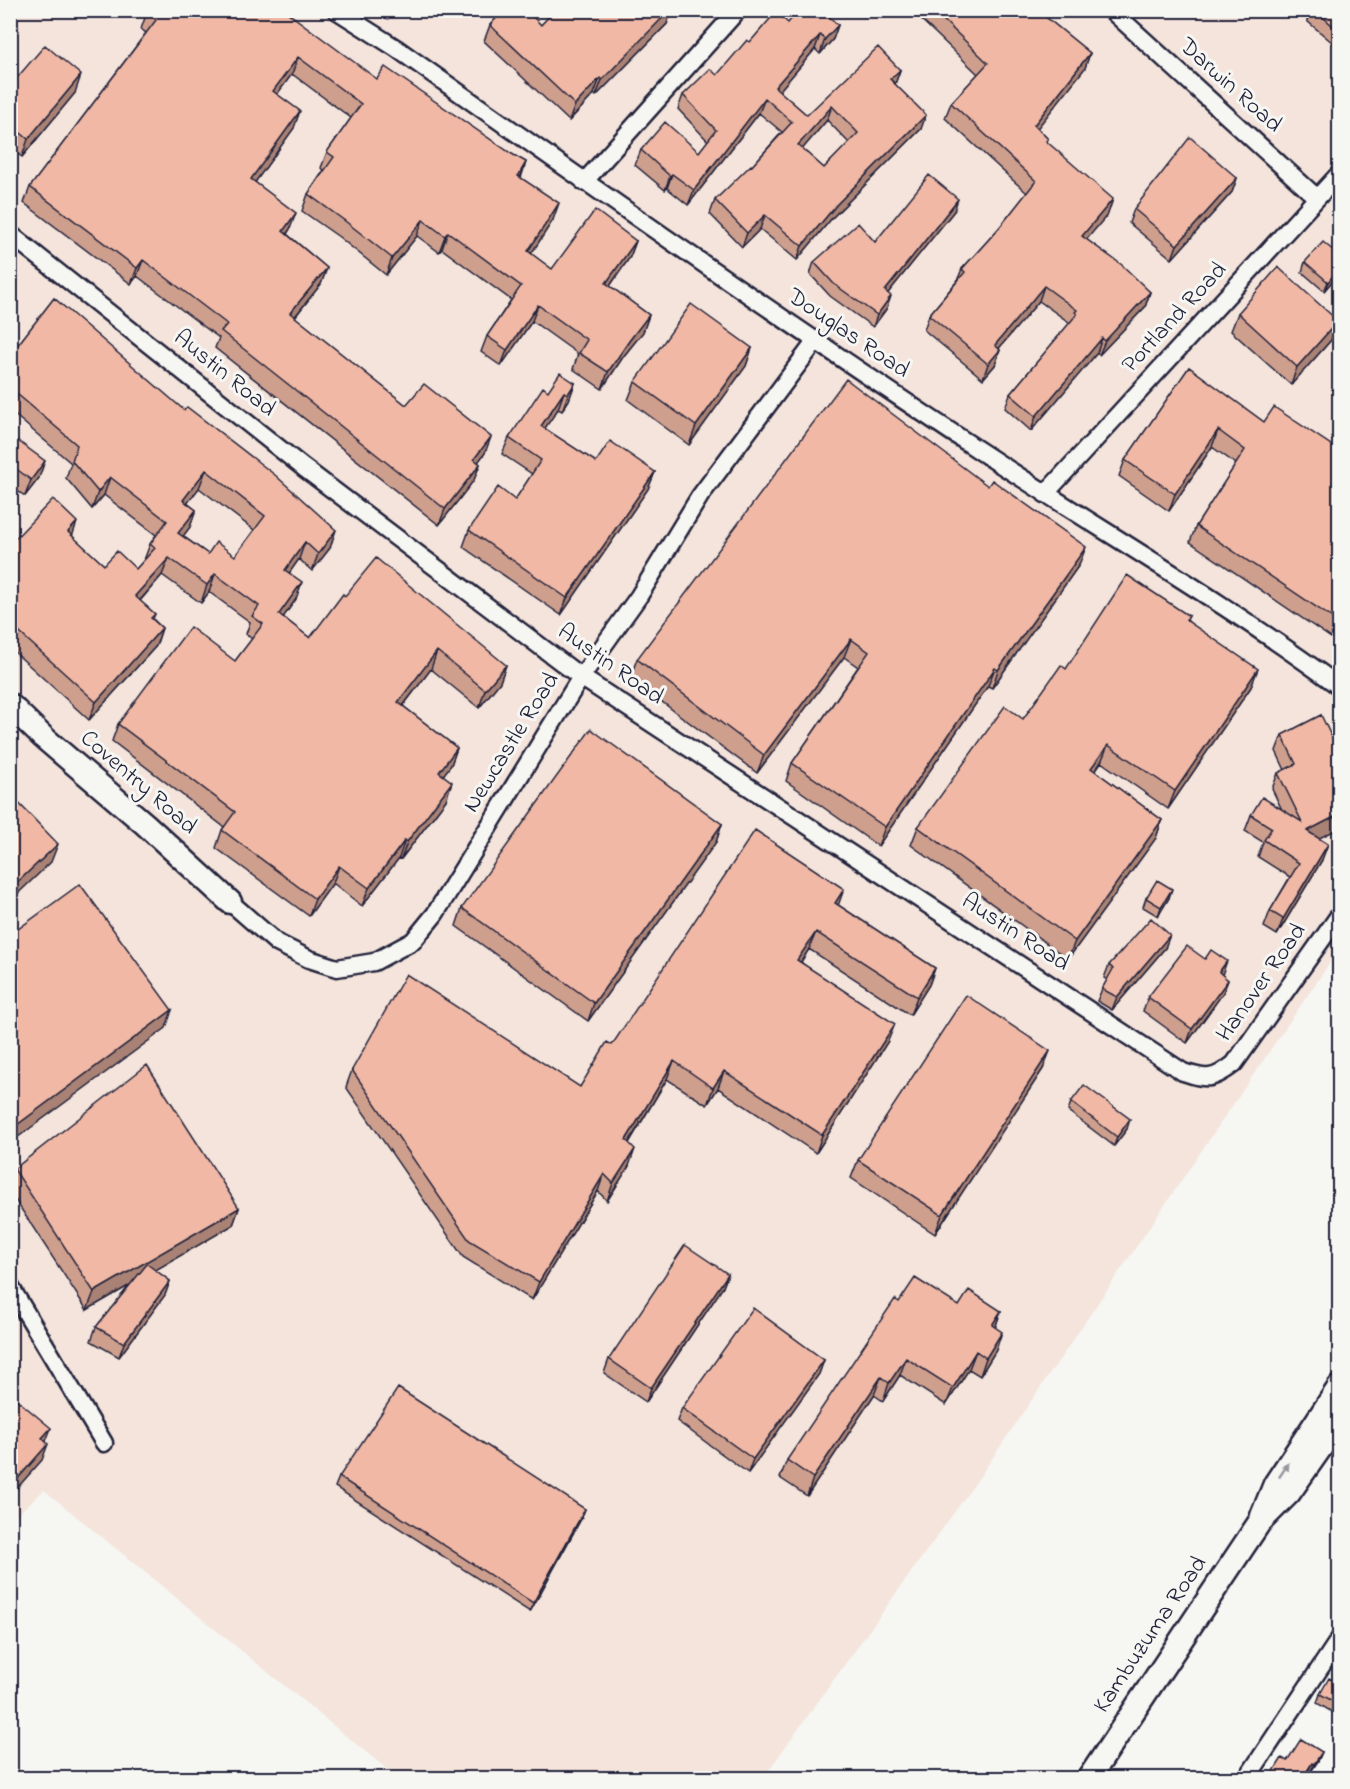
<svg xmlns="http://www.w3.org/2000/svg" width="1350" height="1789" font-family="'Indie Flower',sans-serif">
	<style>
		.built { fill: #f4e4db }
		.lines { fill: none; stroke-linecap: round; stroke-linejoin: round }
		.street-casing { stroke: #22223b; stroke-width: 21 }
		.secondary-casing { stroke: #22223b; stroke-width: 27 }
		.street { stroke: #f6f6f2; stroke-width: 16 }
		.secondary { stroke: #f6f6f2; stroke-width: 22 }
		.wall { fill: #cf9f8e; stroke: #22223b; stroke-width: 1.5; fill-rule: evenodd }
		.shaded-wall { fill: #a98274; stroke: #22223b; stroke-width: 1.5 }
		.building { fill: #f1b9a5; stroke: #22223b; stroke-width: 1.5; fill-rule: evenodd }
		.oneway { fill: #9797a0 }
		.labels { text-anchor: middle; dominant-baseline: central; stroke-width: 6; stroke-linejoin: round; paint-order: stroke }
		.street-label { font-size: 24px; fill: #22223b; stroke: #f6f6f2 }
	</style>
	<rect width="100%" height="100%" fill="#f6f6f2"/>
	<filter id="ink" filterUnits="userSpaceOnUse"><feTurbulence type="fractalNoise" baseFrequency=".0167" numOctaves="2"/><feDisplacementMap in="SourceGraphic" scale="12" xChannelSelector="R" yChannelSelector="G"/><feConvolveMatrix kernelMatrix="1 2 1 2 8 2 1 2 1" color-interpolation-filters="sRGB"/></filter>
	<g filter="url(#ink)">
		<path class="built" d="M11 11H1339V949L976 1482 763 1778H398L44 1490 11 1520Z"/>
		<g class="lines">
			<defs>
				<path id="street" d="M336 10 396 48C589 185 783 321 980 451 1100 530 1225 602 1340 687
					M1111 10 1317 198
					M584 182 738 10
					M10 234 304 468 581 677 1183 1072C1208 1080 1213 1080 1234 1064L1340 914
					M1045 494 1340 173
					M230 902 277 943 309 959 337 968 374 962 413 941 435 914 581 677 639 596 700 496 815 342
					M10 1286 104 1443
					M1247 1778 1340 1638"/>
				<path id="secondary" d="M10 705 43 737 145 824 230 902
					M1262 1516 1275 1484 1340 1386
					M1089 1778 1259 1523 1289 1493 1340 1420"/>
			</defs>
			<use href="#street" class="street-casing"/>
			<use href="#secondary" class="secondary-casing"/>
			<use href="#street" class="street"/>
			<use href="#secondary" class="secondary"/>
		</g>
		<path class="wall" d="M375 10H394L388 19Z
			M500 10H526L541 25 549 17 541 10H676L669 18 667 24 596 96 594 94 569 121 484 41 490 25 502 13Z
			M911 10H1037L1090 53 1085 68 1037 128 1048 139 1047 142 1108 214 1086 239 1150 292 1145 307 1099 355 1097 353 1031 431 1005 408 1010 394 1070 323 1039 301 999 348 1000 350 995 365 983 379 924 330 929 315 957 281 962 269 999 228 1027 193 945 118 951 103 978 74Z
			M1310 10H1340V49L1307 21Z
			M147 12 377 79 526 162 521 178 553 220 531 254 552 269 636 241 630 257 610 286 649 315 643 332 623 357 602 389 573 369 578 354 532 321 501 366 481 352 487 336 511 300 442 249 439 252 417 236 386 275 339 237 302 211 308 194 324 170 321 168 327 152 351 118 292 74 277 94 294 128 255 182 290 229 287 234 327 268 321 284 295 317 406 405 485 453 478 462 480 464 474 480 439 525 215 348 219 338 137 276 131 284 24 203 30 187 146 33 141 29Z
			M788 23 838 25 833 39 820 54 815 49 779 91 807 115 900 70 895 84 921 129 832 218 797 260 760 229 742 247 710 214 715 200 752 166 782 132 759 113 688 205 667 188 665 190 635 165 641 150 699 152 708 141 678 109 683 95 717 75 750 42ZM827 120 849 143 824 168 802 149Z
			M10 86 75 93 22 157 10 148Z
			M1237 178 1232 192 1172 259 1129 223 1134 209Z
			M954 211 888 293 887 308 873 327 830 296 810 274 814 262 875 242Z
			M1340 212V229L1334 225 1337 216Z
			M1340 256V272L1324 291 1302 272 1305 262Z
			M54 298 330 548 312 571 299 559 289 573 296 599 283 617 310 638 345 596 506 665 500 682 479 708 431 669 403 706 457 748 451 765 443 775 446 800 401 859 399 858 362 906 333 883 309 916 216 848 222 830 224 827 112 741 118 724 235 661 252 639 246 634 250 622 209 592 201 603 162 575 140 601 155 614 153 619 162 628 156 646 89 720 10 648V544L72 536 104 565 136 569 144 560 150 544 156 535 104 495 92 509 66 478 71 463 10 411V355ZM199 488 254 530 235 556 208 554 183 536 190 527 196 510 187 503Z
			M1238 313 1338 321 1331 340 1291 385 1231 331Z
			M752 348 746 366 689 445 628 400 635 382Z
			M1189 367 1264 422 1340 451V644L1190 542 1196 526 1236 464 1212 447 1169 511 1119 476 1125 460Z
			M575 383 569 400 562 411 558 409 544 429 596 462 655 472 648 489 561 615 463 547 469 530 515 500 532 474 502 454 509 438 548 391Z
			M1340 386V402L1335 398Z
			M10 435 39 478 25 496 10 486Z
			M1079 565 992 688 988 686 878 846 786 781 792 763 858 667 844 657 757 773 630 678 637 659Z
			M1189 616 1187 620 1251 687 1168 809 1101 762 1095 771 1162 820 1156 838 1068 959 911 845 918 827 1023 719 1066 669Z
			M1321 715 1319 838 1322 860 1277 935 1264 927 1270 911 1290 877 1258 857 1263 842 1245 831 1251 815 1282 810 1272 789 1278 773 1285 770 1276 751 1282 735Z
			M722 824 716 842 588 1021 456 926 462 908Z
			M1146 898H1169L1158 916 1143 907Z
			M838 905 935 968 929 985 910 1015 809 949 801 962 888 1041 816 1153 718 1088 707 1105 667 1079 629 1143V1166L607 1201 598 1191 532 1300 463 1257 346 1087 352 1070 580 1087 612 1045Z
			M1165 948 1112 1010 1097 1001 1102 989 1107 980 1104 978 1109 965Z
			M1222 975 1228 980 1223 993 1187 1043 1143 1011 1148 997Z
			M1043 1069 935 1234 851 1178 858 1160Z
			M1071 1102 1127 1129 1114 1146 1068 1111Z
			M14 1169 239 1208 233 1225 155 1270 170 1281 165 1295 119 1357 91 1341 96 1327 130 1285 87 1310 10 1192V1177Z
			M728 1274 723 1287 646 1402 604 1373 609 1359Z
			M899 1302 959 1306 1001 1311 995 1328 996 1350 980 1376 969 1369 946 1405 900 1375 883 1401 874 1395 807 1496 780 1478 787 1460Z
			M824 1360 819 1374 748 1473 677 1421 682 1408Z
			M339 1477 585 1509 581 1519 530 1612 335 1487Z
			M1340 1684V1717L1317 1703 1320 1694Z
			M1322 1752 1318 1761 1310 1773 1287 1761Z"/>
		<path class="shaded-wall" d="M669 10H676L669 18 667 24 596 96 602 80Z
			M838 25 833 39 820 54 825 39Z
			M820 35 815 49 770 102 775 87Z
			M1090 53 1085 68 1028 140 1034 125Z
			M298 57 292 74 267 108 273 91Z
			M900 70 895 84 890 79Z
			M81 75 75 93 22 157 28 139Z
			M600 78 594 94 569 121 575 105Z
			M765 98 759 113 688 205 694 190Z
			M832 106 827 120 793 160 798 145Z
			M300 111 294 128 246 195 251 179Z
			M926 115 921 129 832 218 797 260 802 246 837 204Z
			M526 162 520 178 518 176Z
			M672 174 667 188 665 190 670 176Z
			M1237 178 1232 192 1172 259 1177 245Z
			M958 199 954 211 880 303 885 291Z
			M1113 199 1108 214 1077 251 1082 236Z
			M559 203 553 220 522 268 528 251Z
			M296 213 290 229 277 247 283 231Z
			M765 215 760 229 742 247 747 233Z
			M423 220 417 236 386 275 392 258Z
			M448 232 442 249 439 252 445 236Z
			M636 241 630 257 600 300 606 283Z
			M143 260 137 276 131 284 137 268Z
			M1340 267V272L1324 291 1328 282Z
			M327 268 321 284 284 330 290 313Z
			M17 284 10 300V291Z
			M1044 286 1039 301 989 360 995 345Z
			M1150 292 1145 307 1099 355 1105 341Z
			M891 296 887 308 873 327 877 315Z
			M538 305 532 321 501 366 507 350Z
			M649 315 643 332 623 357 602 389 608 372 629 341Z
			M1338 321 1331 340 1291 385 1297 367Z
			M1102 338 1097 353 1031 431 1036 416Z
			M752 348 746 366 689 445 696 426Z
			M1000 350 995 365 983 379 988 364Z
			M575 383 569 400 562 411 568 394Z
			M564 392 558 409 535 443 541 426Z
			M1218 430 1212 447 1169 511 1175 494Z
			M491 437 485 453 468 475 474 459Z
			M45 461 39 478 25 496 31 480Z
			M480 464 474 480 439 525 445 509Z
			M206 470 199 488 177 517 183 500Z
			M655 472 648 489 561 615 567 598Z
			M110 477 104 495 92 509 98 492Z
			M196 510 190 527 172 551 178 533Z
			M77 522 71 540 68 532Z
			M336 530 330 548 312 571 318 554Z
			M305 542 299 559 279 588 285 570Z
			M1086 547 1079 565 992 688 998 670Z
			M169 558 162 575 128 614 135 596Z
			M215 574 209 592 201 603 207 585Z
			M302 582 296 599 273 632 279 614Z
			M162 628 156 646 89 720 96 702Z
			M851 639 844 657 757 773 764 755Z
			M437 651 431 669 392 720 398 702Z
			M506 665 500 682 479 708 485 690Z
			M995 668 988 686 878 846 885 827Z
			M1258 669 1251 687 1168 809 1175 791Z
			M1108 745 1101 762 1085 786 1091 768Z
			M457 748 451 765 433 789 439 772Z
			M452 782 446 800 401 859 407 842Z
			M1340 814V828L1301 847 1307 831Z
			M1162 820 1156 838 1068 959 1075 941Z
			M722 824 716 842 588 1021 594 1003Z
			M405 840 399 858 362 906 369 888Z
			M58 844 51 862 10 901V889Z
			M1328 844 1322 860 1277 935 1283 919Z
			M339 866 333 883 309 916 315 899Z
			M844 889 838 906 835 903Z
			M1172 889 1169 898 1158 916 1161 907Z
			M816 932 809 949 791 977 797 960Z
			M1170 935 1165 948 1112 1010 1117 997Z
			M1227 961 1222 975 1219 972Z
			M935 968 929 985 910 1015 917 997Z
			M1228 980 1223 993 1187 1043 1192 1029Z
			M172 1010 166 1028 10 1143V1130Z
			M895 1024 888 1041 816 1153 822 1135Z
			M1050 1051 1043 1069 935 1234 942 1215Z
			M674 1061 667 1079 620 1157 626 1140Z
			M724 1071 718 1088 707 1105 713 1088Z
			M1130 1119 1127 1129 1114 1146 1117 1137Z
			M635 1149 629 1166 607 1201 613 1183Z
			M604 1174 598 1191 532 1300 539 1282Z
			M239 1208 233 1225 87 1310 94 1292Z
			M728 1274 723 1287 646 1402 651 1388Z
			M170 1281 165 1295 119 1357 124 1343Z
			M1001 1311 995 1328 992 1325Z
			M1002 1332 996 1350 980 1376 986 1358Z
			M976 1351 969 1369 946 1405 953 1388Z
			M906 1358 900 1375 883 1401 889 1383Z
			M824 1360 819 1374 748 1473 753 1459Z
			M881 1377 874 1395 807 1496 813 1478Z
			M51 1428 45 1444 42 1438Z
			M48 1444 42 1460 10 1496V1489L12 1485Z
			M585 1509 581 1519 530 1612 533 1603Z
			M1322 1752 1318 1761 1310 1773 1314 1764Z
			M1312 1763 1308 1772 1304 1779H1302Z"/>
		<path class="building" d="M148 10H284L377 79 385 67 512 154 526 162 518 176 559 203 528 251 552 269 595 210 636 241 606 283 649 315 629 341 608 372 579 353 587 340 538 305 507 350 487 336 521 286 448 232 445 236 423 220 392 258 345 221 308 194 334 157 327 152 361 104 298 57 273 91 300 111 251 179 296 213 283 231 327 268 290 313 406 405 424 384 491 437 474 459 480 464 445 509 221 331 227 324 143 260 137 268 30 187 156 20 147 12Z
			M504 10H526L541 25 555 10H670L602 80 600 78 575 105 490 25Z
			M799 10H822L838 25 825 39 820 35 775 87 807 115 878 47 900 70 890 79 926 115 837 204 802 246 765 215 747 233 715 200 751 165 752 166 792 122 765 98 694 190 672 174 670 176 641 150 665 122 699 152 716 130 683 95 710 69 717 75 747 40 750 42 776 12 788 23ZM832 106 858 133 824 168 798 145Z
			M933 10H1037L1090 53 1034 125 1048 139 1046 141 1113 199 1082 236 1122 265 1150 292 1105 341 1102 338 1036 416 1010 394 1077 314 1075 312 1077 310 1044 286 995 345 1000 350 988 364 929 315 965 272 962 269 999 228 1036 181 951 103 988 63Z
			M1315 10H1340V32Z
			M45 45 81 75 28 139 10 124V86Z
			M1190 137 1237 178 1177 245 1134 209Z
			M929 175 958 199 885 291 891 296 877 315 834 284 814 262 858 223 875 242Z
			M1323 242 1340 256V267L1328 282 1305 262Z
			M1278 267 1338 321 1297 367 1238 313Z
			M10 279 17 284 10 291Z
			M54 298 184 410 187 407 275 475 336 530 318 554 305 542 285 570 302 582 279 614 310 638 343 594 345 596 376 558 506 665 485 690 437 651 398 702 457 748 439 772 452 782 407 842 405 840 369 888 339 866 315 899 222 830 235 812 118 724 190 627 235 661 263 624 252 616 259 606 215 574 207 585 169 558 135 596 155 614 151 618 162 628 96 702 10 624V544L53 499 77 522 68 532 104 565 117 551 136 569 155 548 150 544 167 521 110 477 98 492 72 461 77 445 10 388V355ZM206 470 265 516 235 556 216 542 208 554 178 533 196 510 183 500Z
			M691 304 752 348 696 426 635 382Z
			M1189 367 1264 422 1274 407 1340 451V623L1196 526 1245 450 1218 430 1175 494 1125 460Z
			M560 373 575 383 568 394 564 392 541 426 596 462 610 441 655 472 567 598 469 530 498 487 515 500 541 460 509 438 543 387 548 391Z
			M846 379 988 486 992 480 1086 547 998 670 995 668 885 827 792 763 869 652 851 639 764 755 637 659Z
			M10 435 45 461 31 480 10 464Z
			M1127 575 1189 616 1186 620 1258 669 1175 791 1108 745 1091 768 1162 820 1075 941 918 827 1005 706 1023 719 1061 665 1066 669Z
			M1321 715 1336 746 1340 745V814L1307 831 1328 844 1283 919 1270 911 1299 863 1264 840 1272 828 1251 815 1262 797 1302 822 1278 773 1296 764 1282 735Z
			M591 729 722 824 594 1003 462 908Z
			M10 794 58 844 10 889Z
			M755 830 844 889 835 903 935 968 917 997 816 932 797 960 895 1024 822 1135 724 1071 713 1088 674 1061 626 1140 635 1149 613 1183 604 1174 539 1282 469 1240 352 1070 406 974 580 1087 607 1042 612 1045Z
			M1157 880 1172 889 1161 907 1146 898Z
			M80 884 172 1010 10 1130V935Z
			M1151 918 1170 935 1117 997 1102 989 1113 969 1109 965Z
			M1187 946 1205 959 1211 950 1227 961 1219 972 1228 980 1192 1029 1148 997Z
			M966 995 1050 1051 942 1215 858 1160Z
			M147 1065 239 1208 94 1292 14 1169Z
			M1084 1085 1130 1119 1117 1137 1071 1102Z
			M685 1245 728 1274 651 1388 609 1359Z
			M147 1264 170 1281 124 1343 96 1327Z
			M915 1278 959 1306 969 1290 1001 1311 992 1325 1002 1332 986 1358 976 1351 953 1388 906 1358 889 1383 881 1377 813 1478 787 1460 895 1299 899 1302Z
			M753 1308 824 1360 753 1459 682 1408Z
			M398 1388 585 1509 533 1603 339 1477Z
			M10 1394 51 1428 42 1438 48 1444 12 1485 10 1484Z
			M1329 1678 1340 1684V1705L1320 1694Z
			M1301 1739 1322 1752 1314 1764 1312 1763 1302 1779H1269L1282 1758 1287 1761Z"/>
		<defs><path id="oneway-solid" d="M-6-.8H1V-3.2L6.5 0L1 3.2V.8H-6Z" transform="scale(1.5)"/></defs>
		<use class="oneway" href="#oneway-solid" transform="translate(1284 1470) rotate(-56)"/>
	</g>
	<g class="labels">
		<g class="street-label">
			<text transform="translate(1230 86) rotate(42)">Darwin Road</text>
			<text transform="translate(1175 318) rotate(-47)">Portland Road</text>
			<text transform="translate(848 334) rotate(34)">Douglas Road</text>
			<text transform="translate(224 374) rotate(39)">Austin Road</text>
			<text transform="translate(610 665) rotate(35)">Austin Road</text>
			<text transform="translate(512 743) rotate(-58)">Newcastle Road</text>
			<text transform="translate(138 783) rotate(41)">Coventry Road</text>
			<text transform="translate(1015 933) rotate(33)">Austin Road</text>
			<text transform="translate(1262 983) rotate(-55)">Hanover Road</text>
			<text transform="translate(1151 1635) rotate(-56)">Kambuzuma Road</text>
		</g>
	</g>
	<rect width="1350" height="1789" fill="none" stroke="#f6f6f2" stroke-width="36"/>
	<rect x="18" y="18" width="1314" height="1753" fill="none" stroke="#22223b" stroke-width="2" filter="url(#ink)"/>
</svg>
